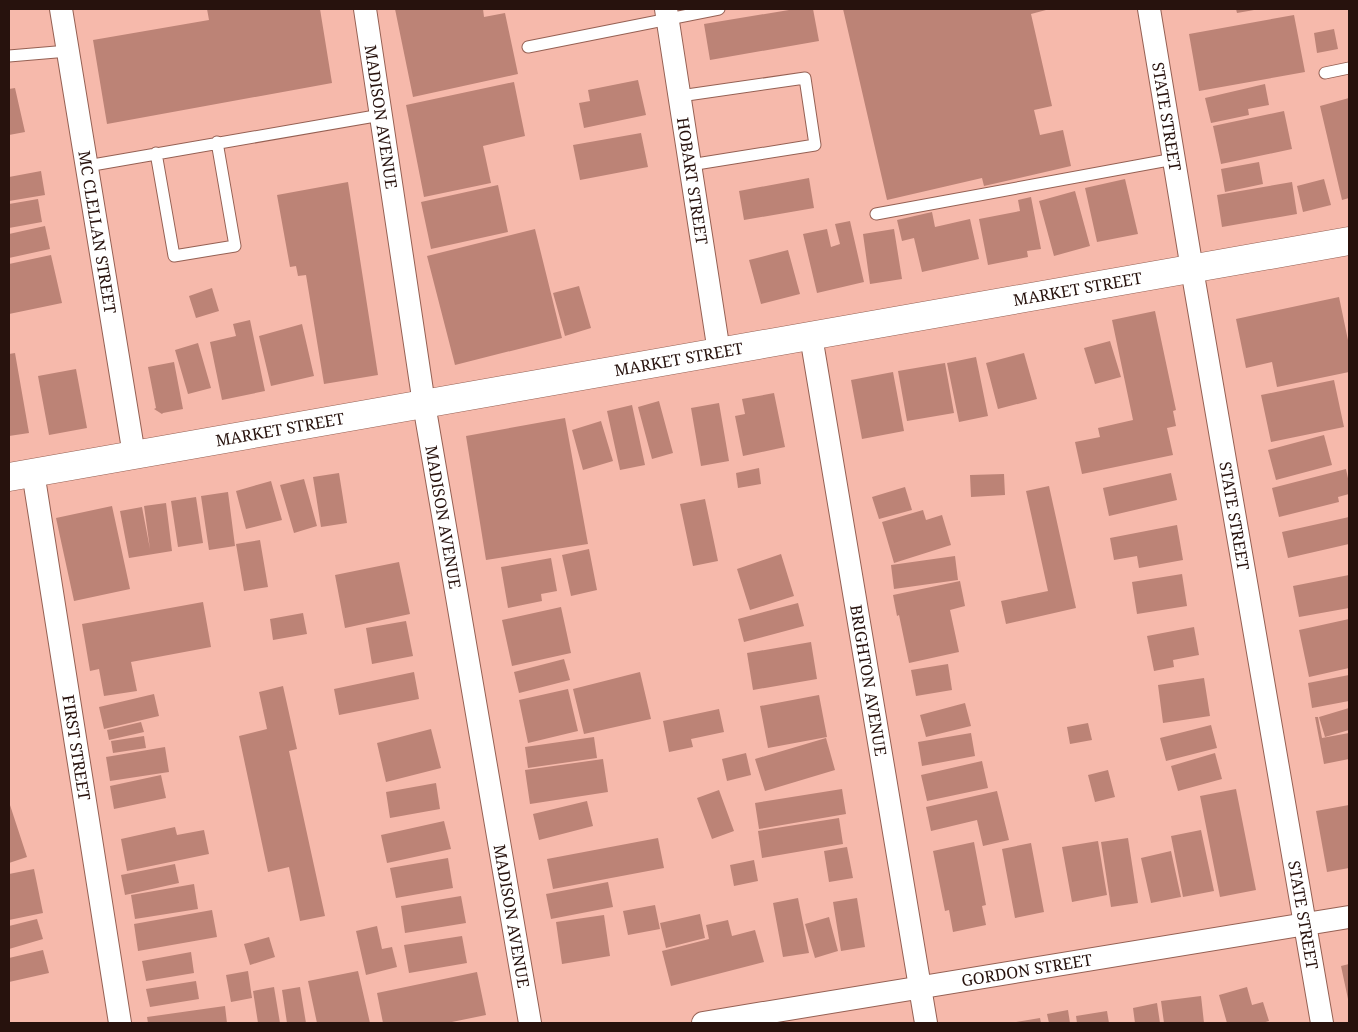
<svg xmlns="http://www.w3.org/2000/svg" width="1358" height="1032" font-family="'Noto Serif',serif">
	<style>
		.building { fill: #bc8376 }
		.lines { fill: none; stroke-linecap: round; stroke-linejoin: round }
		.service-casing { stroke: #956053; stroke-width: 13 }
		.minor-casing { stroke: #956053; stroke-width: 24 }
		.tertiary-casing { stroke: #956053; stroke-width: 29 }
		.service { stroke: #fff; stroke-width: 11 }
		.minor { stroke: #fff; stroke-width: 22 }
		.tertiary { stroke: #fff; stroke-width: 28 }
		.labels { text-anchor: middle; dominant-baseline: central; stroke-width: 4; stroke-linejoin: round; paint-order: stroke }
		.street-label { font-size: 16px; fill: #27120d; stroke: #fbcabe }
	</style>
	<rect width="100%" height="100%" fill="#f6b9ab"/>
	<path class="building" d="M207 9H320L332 83 107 124 93 40 209 20Z
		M395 9H483L484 17 505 13 518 74 413 97Z
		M795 9H813L819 41 710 60 704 24Z
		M843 9H1046V10L1031 14 1052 106 1034 110 1040 135 1063 130 1071 166 984 186 982 178 887 200Z
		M1236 9H1254V10L1237 13Z
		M1294 15 1305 72 1199 91 1189 34Z
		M1334 29 1338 49 1317 53 1314 33Z
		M638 80 646 115 584 128 579 103 590 101 588 90Z
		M514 82 525 136 483 146 491 183 424 197 406 105Z
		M1265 84 1269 105 1248 109 1249 115 1211 123 1205 98Z
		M15 88 25 132 9 135V89Z
		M1349 98V198L1342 200 1320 106Z
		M1284 111 1292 149 1221 164 1213 126Z
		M641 133 648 167 580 180 573 145Z
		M1259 162 1263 184 1225 192 1221 169Z
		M41 171 45 195 9 201V177Z
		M809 178 814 208 744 220 739 191Z
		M1125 179 1138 234 1097 242 1085 188Z
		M1324 179 1331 205 1303 212 1297 186Z
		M348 182 378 375 324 384 306 275 298 276 296 266 290 267 277 195Z
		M1292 182 1297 214 1222 227 1217 195Z
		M498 185 508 232 431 249 421 202Z
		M1075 191 1090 246 1054 256 1039 201Z
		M1031 197 1041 249 1027 251 1028 257 988 265 979 219 1020 211 1018 200Z
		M38 199 42 222 9 228V204Z
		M932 212 935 227 970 219 979 259 922 272 914 238 902 241 897 220Z
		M850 221 864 282 817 293 803 234 827 229 831 247 840 244 835 224Z
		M45 226 50 249 9 258V234Z
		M535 229 562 338 455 365 427 256Z
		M894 229 902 279 870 284 863 234Z
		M788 250 800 294 761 304 749 260Z
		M51 255 62 303 9 314V264Z
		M579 286 591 328 565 336 553 293Z
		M212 288 219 311 196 318 189 296Z
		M1339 297 1349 345V372L1277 387 1272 362 1246 368 1236 319Z
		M1155 311 1176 410 1173 411 1176 426 1167 428 1173 455 1082 474 1075 442 1100 437 1098 428 1133 420 1112 320Z
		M250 320 265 391 222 400 210 342 236 336 233 324Z
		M302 324 314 376 271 386 259 336Z
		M1110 341 1121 377 1095 384 1084 348Z
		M198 343 211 388 188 394 175 350Z
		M15 353 29 433 9 436V354Z
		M1024 353 1037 399 998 409 986 363Z
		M976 357 988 416 959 422 947 363Z
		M174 362 183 409 163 413 162 414 154 409 156 408 148 367Z
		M945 363 954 413 907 421 898 371Z
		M76 369 87 428 49 435 38 376Z
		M893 372 904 431 862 439 851 380Z
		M1334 380 1344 427 1271 442 1261 395Z
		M774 393 785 447 743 456 735 416 745 414 742 399Z
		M659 401 673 453 652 459 638 407Z
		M719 403 729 461 701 466 691 408Z
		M632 405 645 465 620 470 607 411Z
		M565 418 588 544 486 560 466 436Z
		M601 421 613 461 583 470 572 430Z
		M1324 435 1332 465 1276 480 1268 450Z
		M759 468 761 484 738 488 736 473Z
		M1346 469 1349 483V494L1338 497 1339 502 1279 517 1272 488Z
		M339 473 347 523 321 527 313 477Z
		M1171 473 1177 500 1109 516 1103 488Z
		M1004 474 1005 495 971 497 970 475Z
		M304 479 317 526 294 533 280 485Z
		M271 481 282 520 246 529 236 491Z
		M1049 486 1076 608 1006 624 1001 601 1048 591 1026 491Z
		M905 487 912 510 879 519 872 497Z
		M228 492 235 546 209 550 201 496Z
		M196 497 203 543 178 547 171 501Z
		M705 499 718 561 693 566 680 504Z
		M166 503 172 551 129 558 120 511 142 507 150 549 144 506Z
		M112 506 130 589 74 601 56 518Z
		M923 510 926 520 942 515 951 545 894 563 882 522Z
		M1349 517V544L1288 558 1282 532Z
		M1177 525 1183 560 1139 568 1137 556 1114 560 1110 538Z
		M260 540 268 587 244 591 236 544Z
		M589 549 597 590 571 596 562 555Z
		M781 554 794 596 750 610 737 569Z
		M955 556 958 580 894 589 891 565Z
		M551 558 557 591 541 594 542 601 508 608 501 567Z
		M399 562 410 614 345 628 335 575Z
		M1182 574 1187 606 1137 614 1132 582Z
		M1349 575V608L1299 617 1293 586Z
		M960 581 965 606 950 610 959 652 909 663 899 615 897 616 893 595Z
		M203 602 211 647 131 662 137 691 104 696 99 669 90 671 82 624Z
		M798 603 804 626 744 642 738 619Z
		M561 607 571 653 512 666 502 620Z
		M303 613 307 634 273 640 270 619Z
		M1349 619V668L1309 677 1299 630Z
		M406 621 413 656 372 664 366 628Z
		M1194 627 1199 655 1173 660 1174 667 1154 671 1147 636Z
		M811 642 817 679 753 690 747 653Z
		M564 659 570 680 519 693 514 672Z
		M948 664 952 690 916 696 911 670Z
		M414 672 419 699 339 715 334 689Z
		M640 672 651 719 584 734 573 689Z
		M1349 675V701L1312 708 1308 683Z
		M1204 678 1210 716 1163 723 1158 685Z
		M283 686 297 749 289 751 325 916 300 921 289 867 268 872 239 736 267 729 259 692Z
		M568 689 578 731 528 743 519 700Z
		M154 694 159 716 104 729 99 707Z
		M819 695 827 737 768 748 760 706Z
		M965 703 971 726 926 737 920 715Z
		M1349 708V730L1325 737 1319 717Z
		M719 709 724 732 691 739 693 747 669 752 663 721Z
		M1315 717H1318L1322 738 1349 733V759L1324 764Z
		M141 722 144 732 109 740 107 730Z
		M1088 723 1092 740 1070 744 1067 727Z
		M1211 725 1217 748 1166 761 1160 738Z
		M431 729 441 768 386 782 377 743Z
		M971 733 975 756 922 766 918 742Z
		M144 736 146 748 113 753 111 741Z
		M594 737 597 758 528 768 525 747Z
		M826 738 835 770 765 791 755 759Z
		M165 747 169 772 110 781 106 757Z
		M746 753 751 775 727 781 722 759Z
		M1215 753 1222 779 1178 791 1171 766Z
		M603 759 608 792 530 804 525 770Z
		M982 761 988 788 927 801 921 775Z
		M1108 770 1115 797 1095 802 1088 775Z
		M161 775 166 798 114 809 110 786Z
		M436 783 440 809 390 818 386 792Z
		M842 789 846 814 759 829 755 803Z
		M1236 789 1256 890 1220 897 1200 796Z
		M719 790 734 831 712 839 697 798Z
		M997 791 1009 840 983 846 977 820 931 831 926 807Z
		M587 801 593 826 539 840 533 814Z
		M9 802 27 857 9 863Z
		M1349 805V868L1327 872 1316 811Z
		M839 818 843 844 762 858 758 831Z
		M444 821 451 849 387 863 381 835Z
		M175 827 177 835 204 830 209 854 127 871 121 839Z
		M1201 830 1214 891 1183 897 1171 836Z
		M658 838 664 868 553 889 547 859Z
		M1128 838 1138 903 1111 907 1101 842Z
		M1098 841 1107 895 1072 902 1062 847Z
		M974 842 986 905 982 906 986 925 953 932 949 910 945 911 933 851Z
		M1031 843 1044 912 1015 918 1002 849Z
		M847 847 853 878 829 882 824 851Z
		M1171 851 1181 897 1151 903 1141 858Z
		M448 858 453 888 396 898 390 868Z
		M754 860 758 881 734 886 730 865Z
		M175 864 179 883 125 895 121 875Z
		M34 869 43 913 9 920V874Z
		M608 882 613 907 551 919 546 894Z
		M194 884 198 909 135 919 131 895Z
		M461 896 466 923 405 933 401 906Z
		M798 898 809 953 783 957 773 903Z
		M857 898 865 947 841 951 833 902Z
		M655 905 660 929 628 935 623 911Z
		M212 910 217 937 138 951 134 924Z
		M700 914 705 938 666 948 660 923Z
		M604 915 610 956 562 964 556 922Z
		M829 917 838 951 815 958 805 924Z
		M37 919 43 939 9 949V926Z
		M728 920 732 936 755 930 764 962 671 986 662 951 709 939 706 925Z
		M377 926 382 949 392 947 397 967 366 975 356 931Z
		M462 936 467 963 409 973 404 945Z
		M269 937 275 957 250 965 244 944Z
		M43 950 49 973 9 982V958Z
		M191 952 194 973 146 981 142 961Z
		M1349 964V998L1348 999 1341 966Z
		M248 971 252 998 231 1002 226 975Z
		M358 971 370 1023H317L308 981Z
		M477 972 486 1015 447 1023H383L377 993Z
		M196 981 199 999 150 1007 146 989Z
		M274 987 280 1023H258L253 991Z
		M300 987 306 1023H287L282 990Z
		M1247 987 1252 1005 1263 1002 1269 1021 1262 1023H1227L1219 995Z
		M1201 996 1204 1023H1164L1161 1001Z
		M1157 1003 1160 1023H1135L1133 1008Z
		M225 1006 227 1023H148L147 1017Z
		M1068 1010 1070 1023H1049L1047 1014Z
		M1107 1011 1109 1023H1077L1076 1016Z
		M1040 1018 1041 1023H1016V1022Z"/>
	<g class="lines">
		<defs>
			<path id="service" d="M528 47 719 9
				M9 56 68 51
				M1325 73 1349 68
				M680 96 805 78 815 145 690 165
				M156 153 174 256 235 246 217 142
				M87 166 381 115
				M876 214 1174 159"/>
			<g id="minor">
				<path id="s1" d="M61 9 134 455"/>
				<path id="s2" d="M365 9 424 404 530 1023"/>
				<path id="s3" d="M666 9 719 352"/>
				<path id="s4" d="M1149 9 1192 269 1322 1023"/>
				<path id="s5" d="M811 336 926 1023"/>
				<path id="s6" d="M33 472 120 1023"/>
				<path id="s7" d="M703 1023 1349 917"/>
			</g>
			<g id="tertiary">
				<path id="s8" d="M9 477 1349 241"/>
			</g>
		</defs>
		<use href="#service" class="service-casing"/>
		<use href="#minor" class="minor-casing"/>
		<use href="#tertiary" class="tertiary-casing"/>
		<use href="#service" class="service"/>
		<use href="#minor" class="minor"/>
		<use href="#tertiary" class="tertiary"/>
	</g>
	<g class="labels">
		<g class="street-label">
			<text stroke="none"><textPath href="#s2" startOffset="109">MADISON AVENUE</textPath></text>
			<text stroke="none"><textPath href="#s4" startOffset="109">STATE STREET</textPath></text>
			<text stroke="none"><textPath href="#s3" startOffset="174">HOBART STREET</textPath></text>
			<text stroke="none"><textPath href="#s1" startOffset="226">MC CLELLAN STREET</textPath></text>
			<text stroke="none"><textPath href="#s8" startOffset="1085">MARKET STREET</textPath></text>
			<text stroke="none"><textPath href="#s8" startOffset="680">MARKET STREET</textPath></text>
			<text stroke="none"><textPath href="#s8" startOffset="275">MARKET STREET</textPath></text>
			<text stroke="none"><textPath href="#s4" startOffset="514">STATE STREET</textPath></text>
			<text stroke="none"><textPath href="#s2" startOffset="514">MADISON AVENUE</textPath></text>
			<text stroke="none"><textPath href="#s5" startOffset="349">BRIGHTON AVENUE</textPath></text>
			<text stroke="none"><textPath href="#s6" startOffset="279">FIRST STREET</textPath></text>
			<text stroke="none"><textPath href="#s4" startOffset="919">STATE STREET</textPath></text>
			<text stroke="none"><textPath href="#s2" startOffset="919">MADISON AVENUE</textPath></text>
			<text stroke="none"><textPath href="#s7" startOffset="328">GORDON STREET</textPath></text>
		</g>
	</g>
	<rect width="1358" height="1032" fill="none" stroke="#27120d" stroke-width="20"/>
</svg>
